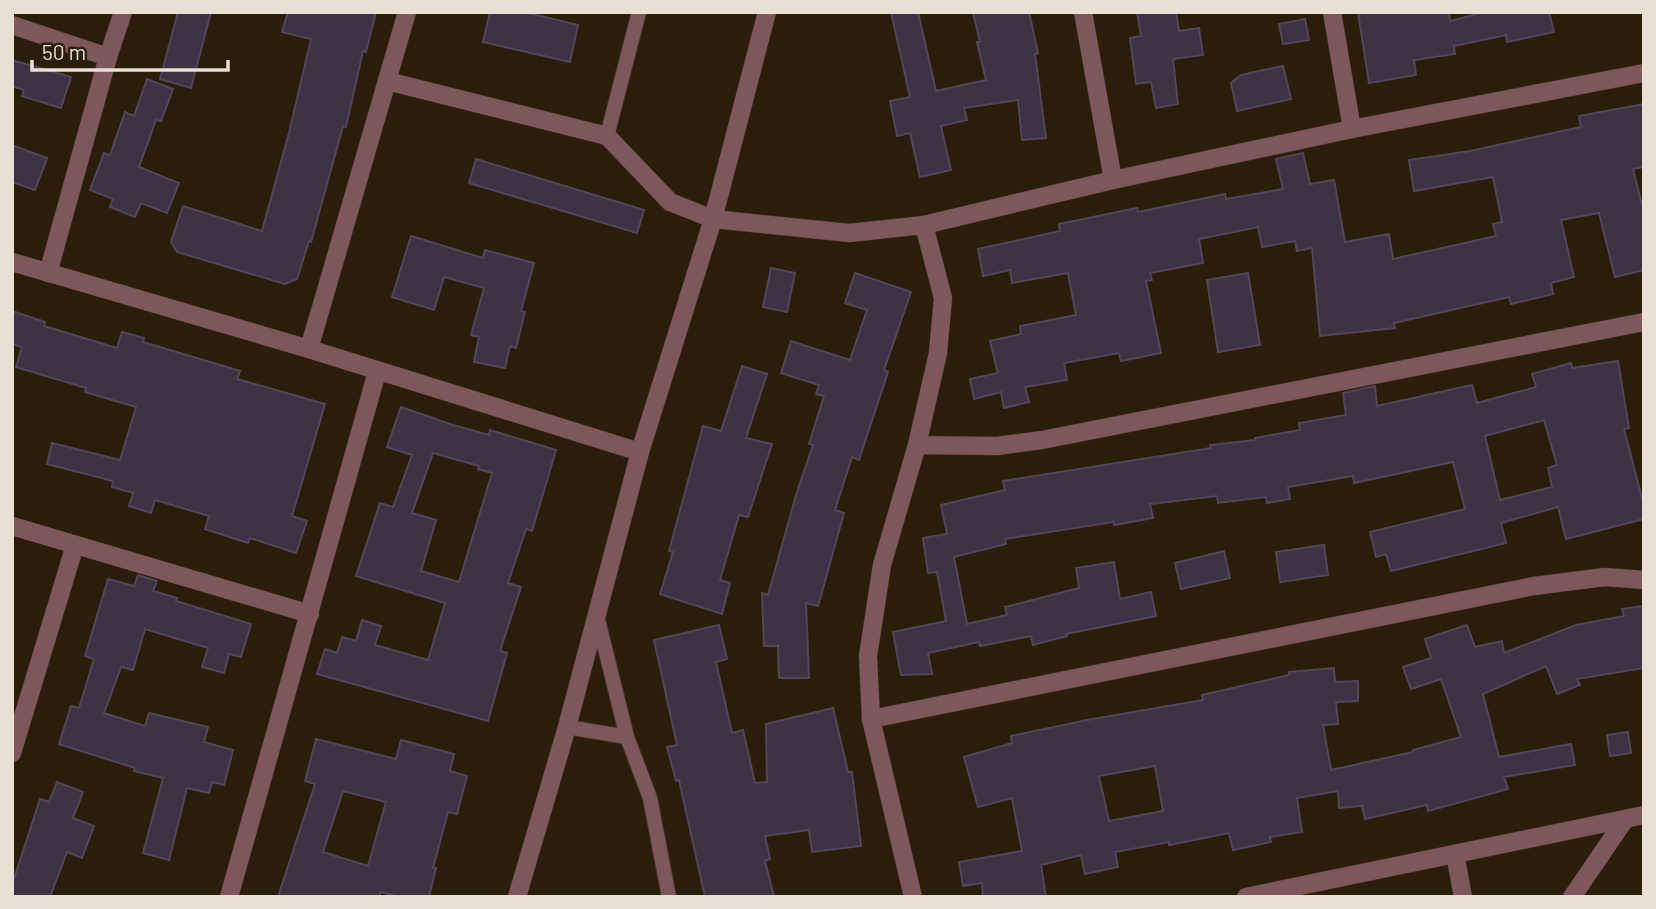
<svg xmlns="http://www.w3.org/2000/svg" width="1656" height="909" font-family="Barlow,sans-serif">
	<rect width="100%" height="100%" fill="#2a1e0b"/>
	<g fill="#3d3144" stroke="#524559" stroke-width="2" fill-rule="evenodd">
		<polygon points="178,12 211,12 191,88 160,79"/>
		<polygon points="288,12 376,12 366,52 363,51 346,127 343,126 311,242 309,241 297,279 285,284 177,252 171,242 183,206 262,231 289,133 311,39 282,32"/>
		<polygon points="490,12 524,12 578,25 570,62 483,42"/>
		<polygon points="891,12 918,12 936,91 986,80 977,42 980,42 973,12 1029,12 1038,53 1035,54 1046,138 1022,140 1018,100 964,108 967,120 941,126 951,170 920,177 910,133 897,136 890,101 910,97"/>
		<polygon points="1137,12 1176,12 1179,31 1199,28 1203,55 1173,59 1178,104 1156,108 1151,82 1136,84 1130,38 1141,36"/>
		<polygon points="1358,12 1449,12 1450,21 1485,12 1549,12 1554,32 1507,42 1506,35 1454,46 1455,54 1414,60 1416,75 1369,83"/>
		<polygon points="1305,19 1309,40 1283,44 1279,24"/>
		<polygon points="12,60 71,77 61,108 22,96 24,90 12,86"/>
		<polygon points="1283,66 1291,99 1237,111 1231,83 1241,75"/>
		<polygon points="147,79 173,89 161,121 156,120 139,167 179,183 167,213 141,203 135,217 110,207 113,199 90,190 104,153 110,155 125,112 134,116"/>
		<polygon points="1644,104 1644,167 1633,169 1644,213 1644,270 1615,277 1599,213 1561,220 1574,277 1551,283 1553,294 1511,304 1509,297 1394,323 1395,328 1320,336 1312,248 1297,251 1295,241 1262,247 1258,227 1199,239 1203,263 1150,273 1152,280 1146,281 1161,353 1121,361 1119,353 1064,363 1067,380 1025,387 1029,402 1004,408 1001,392 974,399 970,379 998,373 990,341 1021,334 1020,326 1076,315 1068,273 1012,283 1010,270 983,276 978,249 1060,231 1059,224 1137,208 1138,212 1225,194 1226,199 1283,189 1276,159 1303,153 1310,184 1334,180 1345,242 1389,234 1393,259 1496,236 1493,224 1502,222 1493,177 1414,191 1409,160 1470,151 1581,127 1579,116"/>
		<polygon points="12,145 47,158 35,190 12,182"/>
		<polygon points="476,159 644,210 637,233 469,183"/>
		<polygon points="411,236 483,258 485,250 534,263 521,311 525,312 516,348 510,346 505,368 474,362 479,337 471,335 484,288 444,277 434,310 392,297"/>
		<polygon points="771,268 795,273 787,312 763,307"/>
		<polygon points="855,273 911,292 884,370 888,372 859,460 852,457 835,510 844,513 818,606 806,603 809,678 779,678 778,646 764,646 762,593 768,595 797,492 813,445 809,444 824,396 816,394 819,385 781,373 791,341 850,360 867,310 845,303"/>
		<polygon points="1248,273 1260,345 1218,352 1207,280"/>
		<polygon points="12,311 45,322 44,326 117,348 122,332 144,338 143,342 240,371 237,379 325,404 292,516 307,521 296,553 250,538 248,543 205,529 209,516 155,500 151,513 129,506 133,493 112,487 113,481 47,464 52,443 120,460 136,407 85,392 86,388 16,367 22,347 12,344"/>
		<path d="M 1618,361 L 1629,428 L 1624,429 L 1644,506 L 1644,519 L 1566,539 L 1558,507 L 1501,523 L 1506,543 L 1391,571 L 1386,554 L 1376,557 L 1370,532 L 1465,509 L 1453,462 L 1354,483 L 1353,476 L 1288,487 L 1290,499 L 1267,503 L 1266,497 L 1218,503 L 1217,496 L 1150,504 L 1153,518 L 1114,525 L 1113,522 L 1005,539 L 1006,544 L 954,557 L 967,624 L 1007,615 L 1005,607 L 1079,588 L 1076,568 L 1114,562 L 1120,599 L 1151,592 L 1156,616 L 1066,634 L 1067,636 L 1033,645 L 1031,636 L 980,646 L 979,642 L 928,653 L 932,674 L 901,675 L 893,632 L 946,621 L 937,572 L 928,573 L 923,538 L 947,534 L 941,505 L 1005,490 L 1003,481 L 1211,448 L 1210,445 L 1255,440 L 1255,438 L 1300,430 L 1299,423 L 1346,415 L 1343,393 L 1375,386 L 1377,406 L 1472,385 L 1477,403 L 1536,387 L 1532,374 L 1571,363 L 1572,368 ZM 1544,420 L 1557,465 L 1548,468 L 1552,487 L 1500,500 L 1485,436 Z"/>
		<polygon points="742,366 767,374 746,438 772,444 748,517 739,515 720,580 730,583 722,614 660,594 673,552 669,551 703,426 721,431"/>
		<path d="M 401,407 L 453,425 L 489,435 L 490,430 L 556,450 L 532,531 L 526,529 L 508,583 L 521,587 L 500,651 L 507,653 L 488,721 L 317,674 L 325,649 L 337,653 L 342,637 L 356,641 L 362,620 L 381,626 L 375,645 L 428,660 L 445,603 L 356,576 L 380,503 L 393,507 L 412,455 L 387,447 ZM 433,453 L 479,466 L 478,469 L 492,473 L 459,582 L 421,571 L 436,520 L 412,513 Z"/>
		<polygon points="1324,545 1328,575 1280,582 1276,552"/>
		<polygon points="1224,551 1230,578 1181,589 1175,563"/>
		<polygon points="138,575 157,581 153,591 177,598 176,601 251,624 241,657 229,654 224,673 202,667 208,648 145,629 133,670 121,667 104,713 145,726 149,713 208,727 204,742 233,750 224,785 212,782 209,793 187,788 169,860 143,853 163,778 134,771 135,768 59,744 71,706 79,708 94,659 85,656 108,579 134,586"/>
		<path d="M 1644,606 L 1644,668 L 1577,679 L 1580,685 L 1557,694 L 1546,666 L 1483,694 L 1499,757 L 1571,744 L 1575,765 L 1504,777 L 1508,789 L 1428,811 L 1427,805 L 1365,819 L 1362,806 L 1339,808 L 1338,791 L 1297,798 L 1302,832 L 1270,837 L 1271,842 L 1233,850 L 1229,833 L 1169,845 L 1169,842 L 1115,852 L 1118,867 L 1085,874 L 1081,855 L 1041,865 L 1046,897 L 983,897 L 982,883 L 963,886 L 959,862 L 1022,851 L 1012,798 L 978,807 L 964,757 L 1012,743 L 1011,736 L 1087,720 L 1203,700 L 1202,695 L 1289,675 L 1289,672 L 1334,668 L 1335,682 L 1358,681 L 1358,701 L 1336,702 L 1338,724 L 1323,725 L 1331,770 L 1413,752 L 1413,750 L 1461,737 L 1441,679 L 1411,689 L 1403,667 L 1431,658 L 1425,639 L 1467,625 L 1475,647 L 1502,641 L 1504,653 L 1576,625 L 1624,616 L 1622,609 ZM 1155,766 L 1163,811 L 1109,821 L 1099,776 Z"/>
		<polygon points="719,625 727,659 716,662 732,733 743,730 755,783 767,782 766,724 833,708 848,772 852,772 861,846 812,852 809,830 765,836 770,859 765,861 774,897 705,897 679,780 676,781 667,747 677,745 654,640"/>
		<polygon points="1628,732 1631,753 1610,756 1607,735"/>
		<path d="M 316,739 L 396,759 L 401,740 L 454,754 L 450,771 L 467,776 L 457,814 L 448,812 L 433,868 L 436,868 L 429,897 L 400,897 L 380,892 L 380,897 L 278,897 L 315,784 L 305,781 ZM 343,791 L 386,802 L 368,866 L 323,852 Z"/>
		<polygon points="57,782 83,792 73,818 94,826 82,858 67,852 50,897 12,897 12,885 40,799 49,802"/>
	</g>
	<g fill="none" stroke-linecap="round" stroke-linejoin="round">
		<defs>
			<g id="lane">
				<polyline points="607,136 639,12"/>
				<polyline points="597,616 627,737"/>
				<polyline points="567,727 627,737 650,798 669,897"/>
			</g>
			<g id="street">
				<polyline points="1083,12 1113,180"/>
				<polyline points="1332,12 1352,129"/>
				<polyline points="12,25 108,57"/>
				<polyline points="387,81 607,136 670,202 713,219 849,233 924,225 1113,180 1352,129 1644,73"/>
				<polyline points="12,262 309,349 640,452"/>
				<polyline points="48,273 108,57 123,12"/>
				<polyline points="309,349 407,12"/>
				<polyline points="917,445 997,446 1042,440 1644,322"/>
				<polyline points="12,526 310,614"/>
				<polyline points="871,719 1534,586 1605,577 1644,580"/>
				<polyline points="12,753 75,545"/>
				<polyline points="1455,854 1463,897"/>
				<polyline points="229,897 377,372"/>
				<polyline points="517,897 567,727 640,452 713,219 767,12"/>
				<polyline points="913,897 871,719 868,656 882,565 917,445 938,353 943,298 924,225"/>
				<polyline points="1246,897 1644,815"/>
				<polyline points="1572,897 1624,821"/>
			</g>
		</defs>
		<use href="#lane" stroke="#453927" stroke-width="16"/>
		<use href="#street" stroke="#453927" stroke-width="19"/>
		<use href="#lane" stroke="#7e575c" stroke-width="14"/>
		<use href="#street" stroke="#7e575c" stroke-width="18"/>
	</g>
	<rect width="1656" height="909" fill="none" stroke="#e8e0d4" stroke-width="28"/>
	<path d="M32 60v10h196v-10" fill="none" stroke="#e8e0d4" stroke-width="3.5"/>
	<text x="42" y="60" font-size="21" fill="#e8e0d4" stroke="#2a1e0b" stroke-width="5" paint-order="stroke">50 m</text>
</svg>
